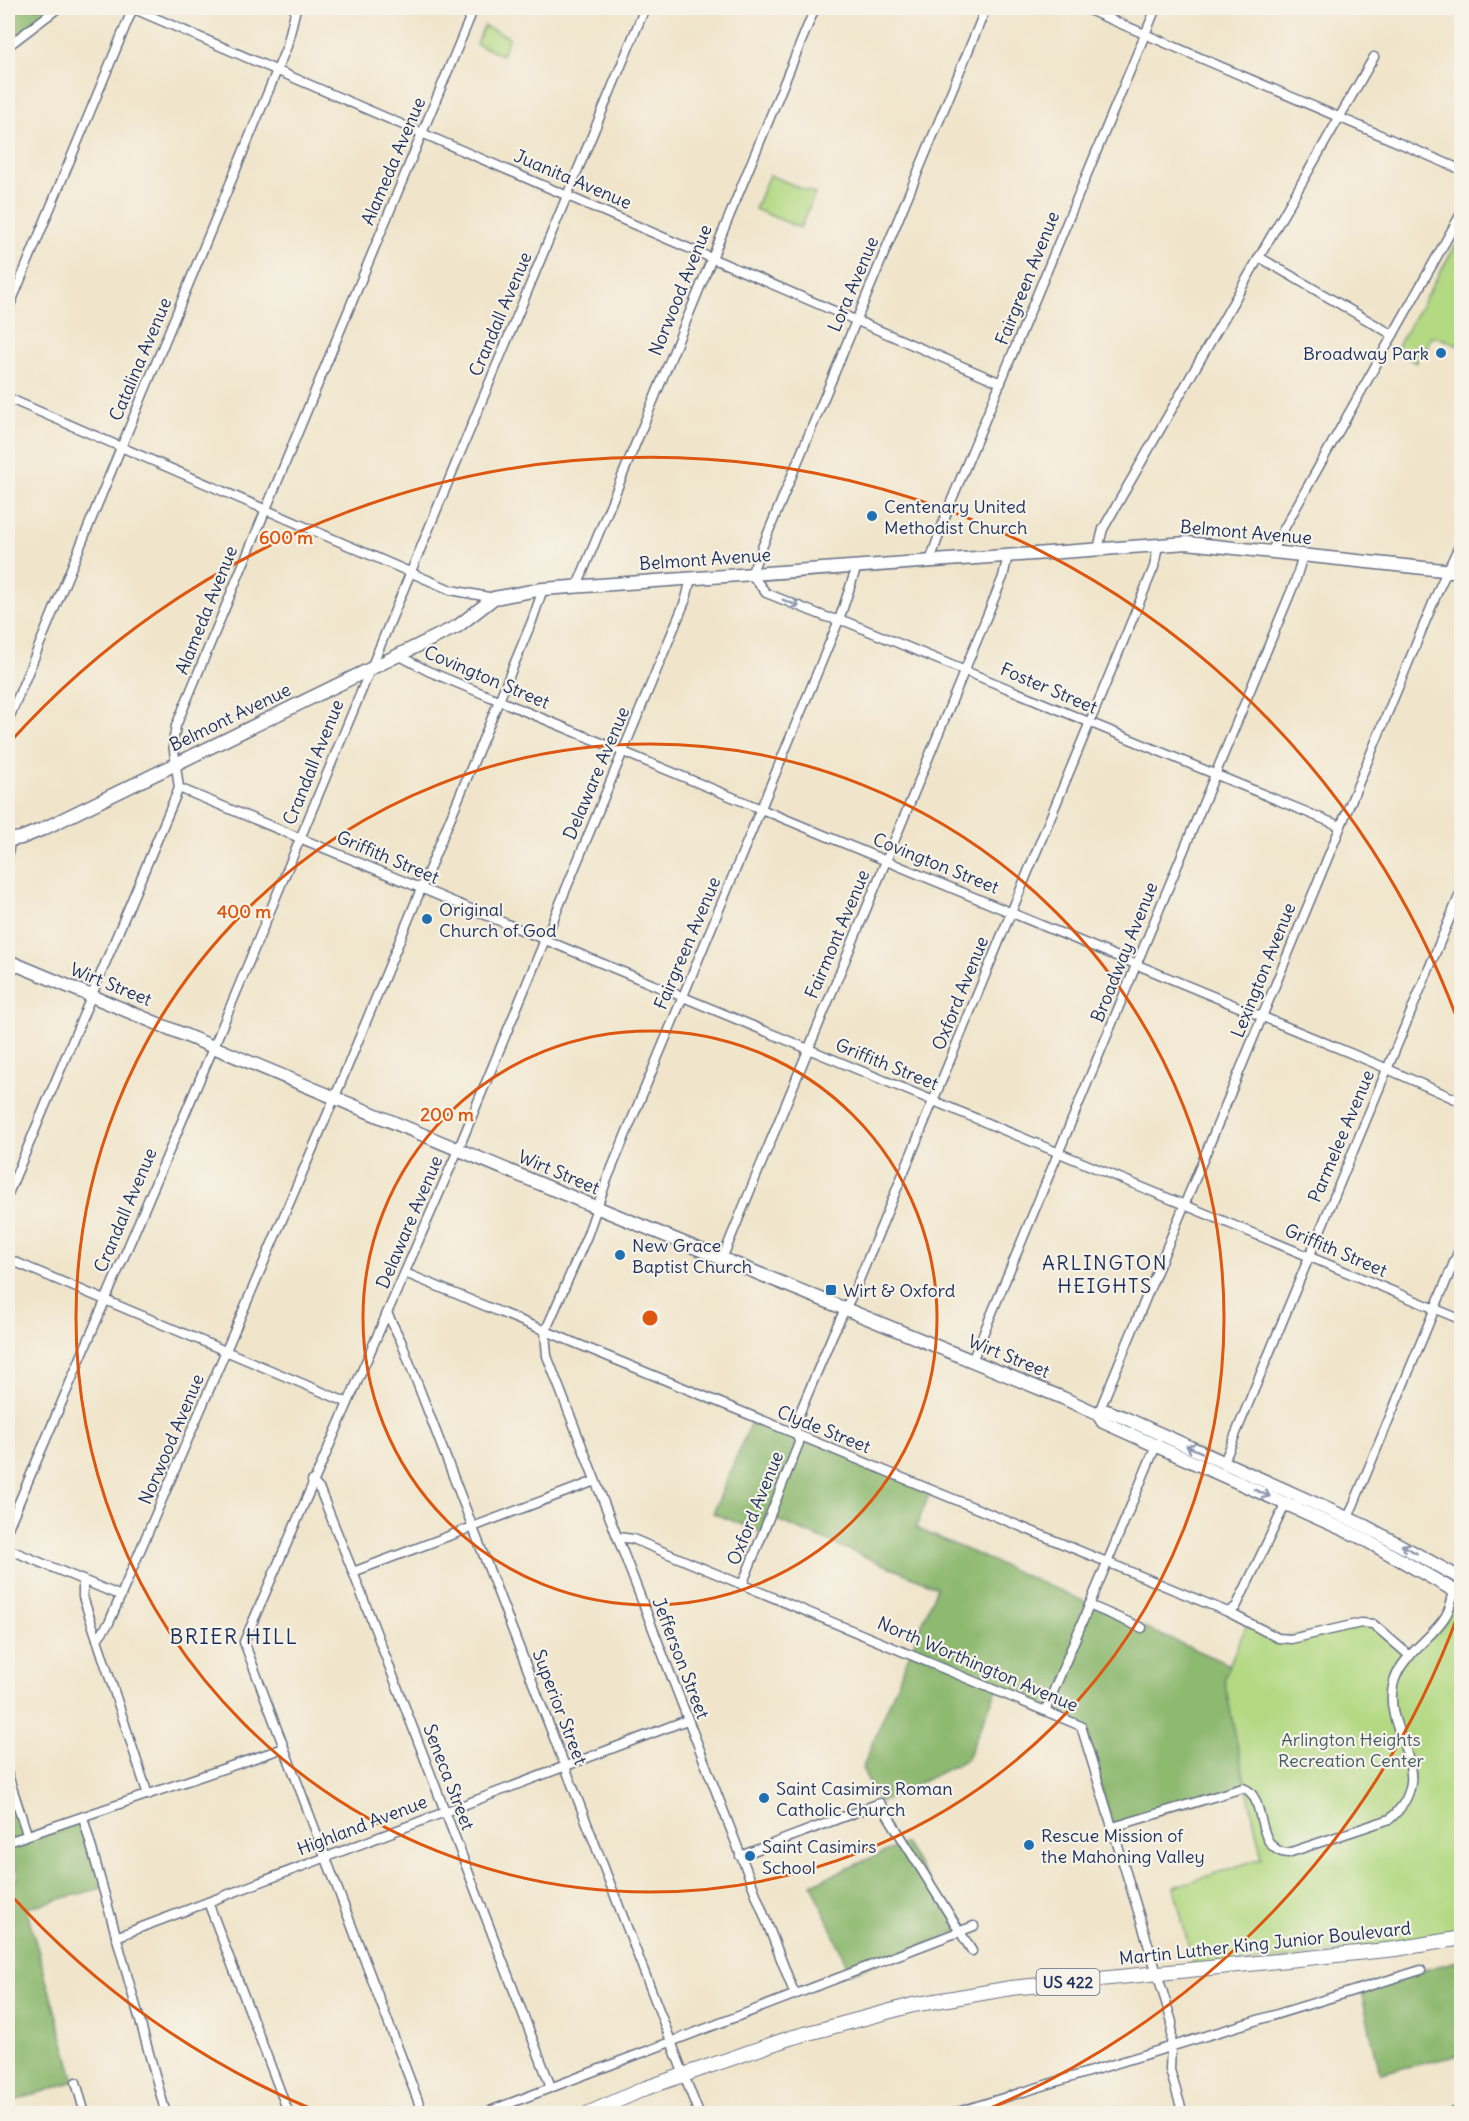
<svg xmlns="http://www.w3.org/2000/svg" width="1469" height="2121" font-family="Delius,sans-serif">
	<rect width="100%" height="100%" fill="#f7f3e8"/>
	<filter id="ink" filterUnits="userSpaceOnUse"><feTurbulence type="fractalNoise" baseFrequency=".0167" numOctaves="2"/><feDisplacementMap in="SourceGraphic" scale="12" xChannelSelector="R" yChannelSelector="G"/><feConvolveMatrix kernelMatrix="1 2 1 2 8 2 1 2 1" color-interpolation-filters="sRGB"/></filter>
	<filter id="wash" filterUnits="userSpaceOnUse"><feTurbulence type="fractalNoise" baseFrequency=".008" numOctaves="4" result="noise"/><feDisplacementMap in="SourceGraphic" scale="24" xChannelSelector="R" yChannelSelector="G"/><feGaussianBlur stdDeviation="1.35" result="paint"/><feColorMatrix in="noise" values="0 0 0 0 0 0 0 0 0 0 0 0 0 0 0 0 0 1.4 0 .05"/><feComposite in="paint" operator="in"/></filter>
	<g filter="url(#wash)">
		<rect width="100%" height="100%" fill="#f0e5cb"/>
		<g fill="#b3d983" stroke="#678470" stroke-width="1.5">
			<polygon points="484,26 509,37 502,55 476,44"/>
			<polygon points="769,175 815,194 800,228 755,209"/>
			<polygon points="1461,236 1461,347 1436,336 1435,338 1431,337 1427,347 1423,346 1416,363 1395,351"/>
			<polygon points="1107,1411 1348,1518 1460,1578 1454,1591 1462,1595 1461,1938 1194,1969 1174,1887 1262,1858 1223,1679 1248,1622 1278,1638 1373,1624 1410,1656 1445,1617 1454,1591 1406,1561 1103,1422"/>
		</g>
		<g fill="#8eb971" stroke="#547468" stroke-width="1.5">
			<polygon points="10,8 58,8 8,46 8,9"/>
			<polygon points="753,1417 931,1490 916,1528 1230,1665 1224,1679 1246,1788 1113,1827 1081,1725 997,1689 967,1759 880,1803 862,1769 937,1587 770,1517 763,1533 713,1513"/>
			<polygon points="8,1775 27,1834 83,1817 102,1888 26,1908 75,2081 8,2103 8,1881 18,1878 8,1842"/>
			<polygon points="905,1843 960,1931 850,1973 812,1884"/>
			<polygon points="1461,1960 1461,2055 1380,2073 1360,1987"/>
		</g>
	</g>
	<g filter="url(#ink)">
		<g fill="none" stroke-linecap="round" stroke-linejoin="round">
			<defs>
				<g id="minor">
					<polyline points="132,8 1001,383"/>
					<polyline points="986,8 751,574 766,593 826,617 847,622 1340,826"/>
					<polyline points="1084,8 1462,170"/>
					<polyline points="8,46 58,8"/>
					<polyline points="1259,257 1393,335"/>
					<polyline points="8,310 133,8"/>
					<polyline points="8,398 451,590 494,598"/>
					<polyline points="1098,549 1103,529 1374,57"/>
					<polyline points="1272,550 1462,212"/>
					<polyline points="930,561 948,509 1156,8"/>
					<polyline points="577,586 815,8"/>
					<polyline points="398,655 428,671 1374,1063 1462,1102"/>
					<polyline points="8,721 287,46 296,8"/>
					<polyline points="179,788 1462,1320"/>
					<polyline points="8,856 10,840"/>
					<polyline points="8,1194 179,788 173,743 176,726 474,8"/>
					<polyline points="8,1259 346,1402"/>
					<polyline points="722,1259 1003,577 1008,555"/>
					<polyline points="405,1273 1228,1612 1236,1607 1286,1503"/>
					<polyline points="387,1313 401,1341 699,2114"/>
					<polyline points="972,1361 1295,582 1303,555"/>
					<polyline points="1098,1414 1440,586 1462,540"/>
					<polyline points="1224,1462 1462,889"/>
					<polyline points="312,1481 320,1490 353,1572 551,2087"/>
					<polyline points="1348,1518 1462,1243"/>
					<polyline points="8,1528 214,1046 645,8"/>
					<polyline points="618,1537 633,1539 1081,1726 1172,2022 1170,2070 1183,2114"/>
					<polyline points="8,1549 121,1596"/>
					<polyline points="353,1572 595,1481"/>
					<polyline points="83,1581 83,1597 97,1639"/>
					<polyline points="742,1585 799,1443 795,1424 833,1334 857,1285 1154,567 1158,545"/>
					<polyline points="1089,1605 1142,1628"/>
					<polyline points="1228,1612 1278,1638 1291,1639 1361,1623 1373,1624 1410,1656"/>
					<polyline points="1046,1709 1157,1443"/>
					<polyline points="8,1775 27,1834"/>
					<polyline points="148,1795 97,1639 109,1623 334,1099 532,621 543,589"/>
					<polyline points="83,1817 166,2114"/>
					<path d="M 1113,1827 L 1243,1788 C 1268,1795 1253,1851 1288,1853 L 1390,1819 C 1441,1773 1383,1735 1393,1686 C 1399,1656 1430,1641 1445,1617 C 1450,1610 1452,1599 1454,1591"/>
					<polyline points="8,1842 284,1748"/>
					<polyline points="740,1856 880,1803 972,1951"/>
					<polyline points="208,1902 289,2114"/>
					<polyline points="116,1937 687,1720"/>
					<polyline points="795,1995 547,1356 545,1332 587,1236 606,1182 839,620 857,566"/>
					<polyline points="76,2082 85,2114"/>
					<polyline points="423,2114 244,1642 458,1150 686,599 691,578"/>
					<polyline points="482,2114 974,1926"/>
					<polyline points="951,2114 1421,1970"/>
					<polyline points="1448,2114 1462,2109"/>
				</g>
				<g id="secondary">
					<polyline points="8,840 21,838 43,829 458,626 494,598 543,589 1187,543 1462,572"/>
					<polyline points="8,961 586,1203 1063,1398 1098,1414 1103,1422 1360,1537 1462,1595"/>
					<polyline points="1098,1414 1107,1411 1125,1418 1365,1526 1462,1579"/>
				</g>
				<polyline id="primary" points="587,2114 646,2088 790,2038 913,2005 1011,1988 1396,1949 1462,1938"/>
			</defs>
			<use href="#minor" stroke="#666f84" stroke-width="11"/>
			<use href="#secondary" stroke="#666f84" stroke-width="15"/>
			<use href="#primary" stroke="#666f84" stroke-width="16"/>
			<use href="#minor" stroke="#fff" stroke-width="8"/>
			<use href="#secondary" stroke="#fff" stroke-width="12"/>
			<use href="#primary" stroke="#fff" stroke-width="14"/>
		</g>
		<defs><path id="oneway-shaft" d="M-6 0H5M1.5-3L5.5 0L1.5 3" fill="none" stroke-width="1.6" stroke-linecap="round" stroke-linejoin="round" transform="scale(1.5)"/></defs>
		<g stroke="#8d97ae">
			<use href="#oneway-shaft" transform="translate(791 603) rotate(22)"/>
			<use href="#oneway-shaft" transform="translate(1194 1449) rotate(-156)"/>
			<use href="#oneway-shaft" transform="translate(1262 1493) rotate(24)"/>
			<use href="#oneway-shaft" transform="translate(1409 1549) rotate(-151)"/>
		</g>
	</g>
	<g fill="none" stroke="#de5710" stroke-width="3">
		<circle cx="650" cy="1318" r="287"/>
		<circle cx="650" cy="1318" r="574"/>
		<path d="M1459 1612A861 861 0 0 1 979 2113M321 2113A861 861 0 0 1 10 1894M10 742A861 861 0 0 1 1459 1024"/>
	</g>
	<g fill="#1f6fb2" stroke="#f7f3e8" stroke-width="2">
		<circle cx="1441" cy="353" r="6"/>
		<circle cx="872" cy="516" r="6"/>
		<circle cx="427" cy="919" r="6"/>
		<circle cx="620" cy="1255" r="6"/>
		<rect x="825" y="1284" width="12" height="12" rx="3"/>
		<circle cx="764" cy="1798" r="6"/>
		<circle cx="1029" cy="1845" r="6"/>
		<circle cx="750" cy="1856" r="6"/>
	</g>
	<g text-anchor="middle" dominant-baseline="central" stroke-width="4.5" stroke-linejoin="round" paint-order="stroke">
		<rect fill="#f7f3e8" stroke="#5d6a87" stroke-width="1.5" x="1036.5" y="1969" width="63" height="26" rx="4.5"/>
		<g font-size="16" font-weight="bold" fill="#1b2f5e">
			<text x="1068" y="1982">US 422</text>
		</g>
		<g font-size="18" fill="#1b2f5e" stroke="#f7f3e8">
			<text transform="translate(393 161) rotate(-67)">Alameda Avenue</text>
			<text transform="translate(573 179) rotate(23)">Juanita Avenue</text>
			<text transform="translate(1027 278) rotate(-68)">Fairgreen Avenue</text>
			<text transform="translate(853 284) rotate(-67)">Lora Avenue</text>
			<text transform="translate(680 290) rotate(-68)">Norwood Avenue</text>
			<text transform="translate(500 314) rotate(-67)">Crandall Avenue</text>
			<text transform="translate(140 359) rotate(-67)">Catalina Avenue</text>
			<text transform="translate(1246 532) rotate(5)">Belmont Avenue</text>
			<text transform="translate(705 559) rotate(-4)">Belmont Avenue</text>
			<text transform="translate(206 610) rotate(-68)">Alameda Avenue</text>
			<text transform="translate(487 677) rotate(23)">Covington Street</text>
			<text transform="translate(1049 688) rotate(23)">Foster Street</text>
			<text transform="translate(230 717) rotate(-26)">Belmont Avenue</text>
			<text transform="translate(313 762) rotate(-68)">Crandall Avenue</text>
			<text transform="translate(596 773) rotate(-67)">Delaware Avenue</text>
			<text transform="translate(388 857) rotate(23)">Griffith Street</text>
			<text transform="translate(936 863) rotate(22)">Covington Street</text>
			<text transform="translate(837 934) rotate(-67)">Fairmont Avenue</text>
			<text transform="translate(687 943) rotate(-67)">Fairgreen Avenue</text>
			<text transform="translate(1124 952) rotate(-68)">Broadway Avenue</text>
			<text transform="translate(1263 970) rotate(-68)">Lexington Avenue</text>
			<text transform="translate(111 984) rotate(22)">Wirt Street</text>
			<text transform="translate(960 993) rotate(-68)">Oxford Avenue</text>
			<text transform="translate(887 1064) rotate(22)">Griffith Street</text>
			<text transform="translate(1341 1136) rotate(-67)">Parmelee Avenue</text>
			<text transform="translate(559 1172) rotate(23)">Wirt Street</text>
			<text transform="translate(125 1210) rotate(-67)">Crandall Avenue</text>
			<text transform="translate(409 1222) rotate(-67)">Delaware Avenue</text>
			<text transform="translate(1336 1250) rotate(23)">Griffith Street</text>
			<text transform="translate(1009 1356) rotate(22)">Wirt Street</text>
			<text transform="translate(824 1429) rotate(22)">Clyde Street</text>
			<text transform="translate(171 1439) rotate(-67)">Norwood Avenue</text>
			<text transform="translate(755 1508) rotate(-68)">Oxford Avenue</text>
			<text transform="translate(681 1658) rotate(69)">Jefferson Street</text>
			<text transform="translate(978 1664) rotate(23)">North Worthington Avenue</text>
			<text transform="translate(560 1707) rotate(69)">Superior Street</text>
			<text transform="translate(449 1777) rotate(69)">Seneca Street</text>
			<text transform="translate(362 1825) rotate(-21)">Highland Avenue</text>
			<text transform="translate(1265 1943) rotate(-6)">Martin Luther King Junior Boulevard</text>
		</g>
		<g font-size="18" fill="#1b2f5e" stroke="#f7f3e8" text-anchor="start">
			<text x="1429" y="353" text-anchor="end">Broadway Park</text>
			<text x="884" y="506">Centenary United<tspan x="884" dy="21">Methodist Church</tspan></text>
			<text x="439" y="909">Original<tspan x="439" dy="21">Church of God</tspan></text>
			<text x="632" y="1245">New Grace<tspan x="632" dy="21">Baptist Church</tspan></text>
			<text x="843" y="1290">Wirt &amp; Oxford</text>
			<text x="776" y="1788">Saint Casimirs Roman<tspan x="776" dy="21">Catholic Church</tspan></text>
			<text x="1041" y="1835">Rescue Mission of<tspan x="1041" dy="21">the Mahoning Valley</tspan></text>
			<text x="762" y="1846">Saint Casimirs<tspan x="762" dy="21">School</tspan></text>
		</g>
		<g font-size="18" fill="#415a67" stroke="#f7f3e8">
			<text x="1351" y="1739">Arlington Heights<tspan x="1351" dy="21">Recreation Center</tspan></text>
		</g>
		<g font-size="20" letter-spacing="1.5" fill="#1b2f5e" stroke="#f7f3e8">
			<text x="1105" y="1262">ARLINGTON<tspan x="1105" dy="23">HEIGHTS</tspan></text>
		</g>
		<g font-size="21" letter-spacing="1.5" fill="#1b2f5e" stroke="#f7f3e8">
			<text x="234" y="1636">BRIER HILL</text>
		</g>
	</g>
	<circle cx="650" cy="1318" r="9" fill="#de5710" stroke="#f7f3e8" stroke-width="3"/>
	<g font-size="18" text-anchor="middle" font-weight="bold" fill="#de5710" stroke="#f7f3e8" stroke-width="4.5" stroke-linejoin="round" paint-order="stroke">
		<text x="286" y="544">600 m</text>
		<text x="244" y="918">400 m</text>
		<text x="447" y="1121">200 m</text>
	</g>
	<rect width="1469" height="2121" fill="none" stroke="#f7f3e8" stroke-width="30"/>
</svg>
